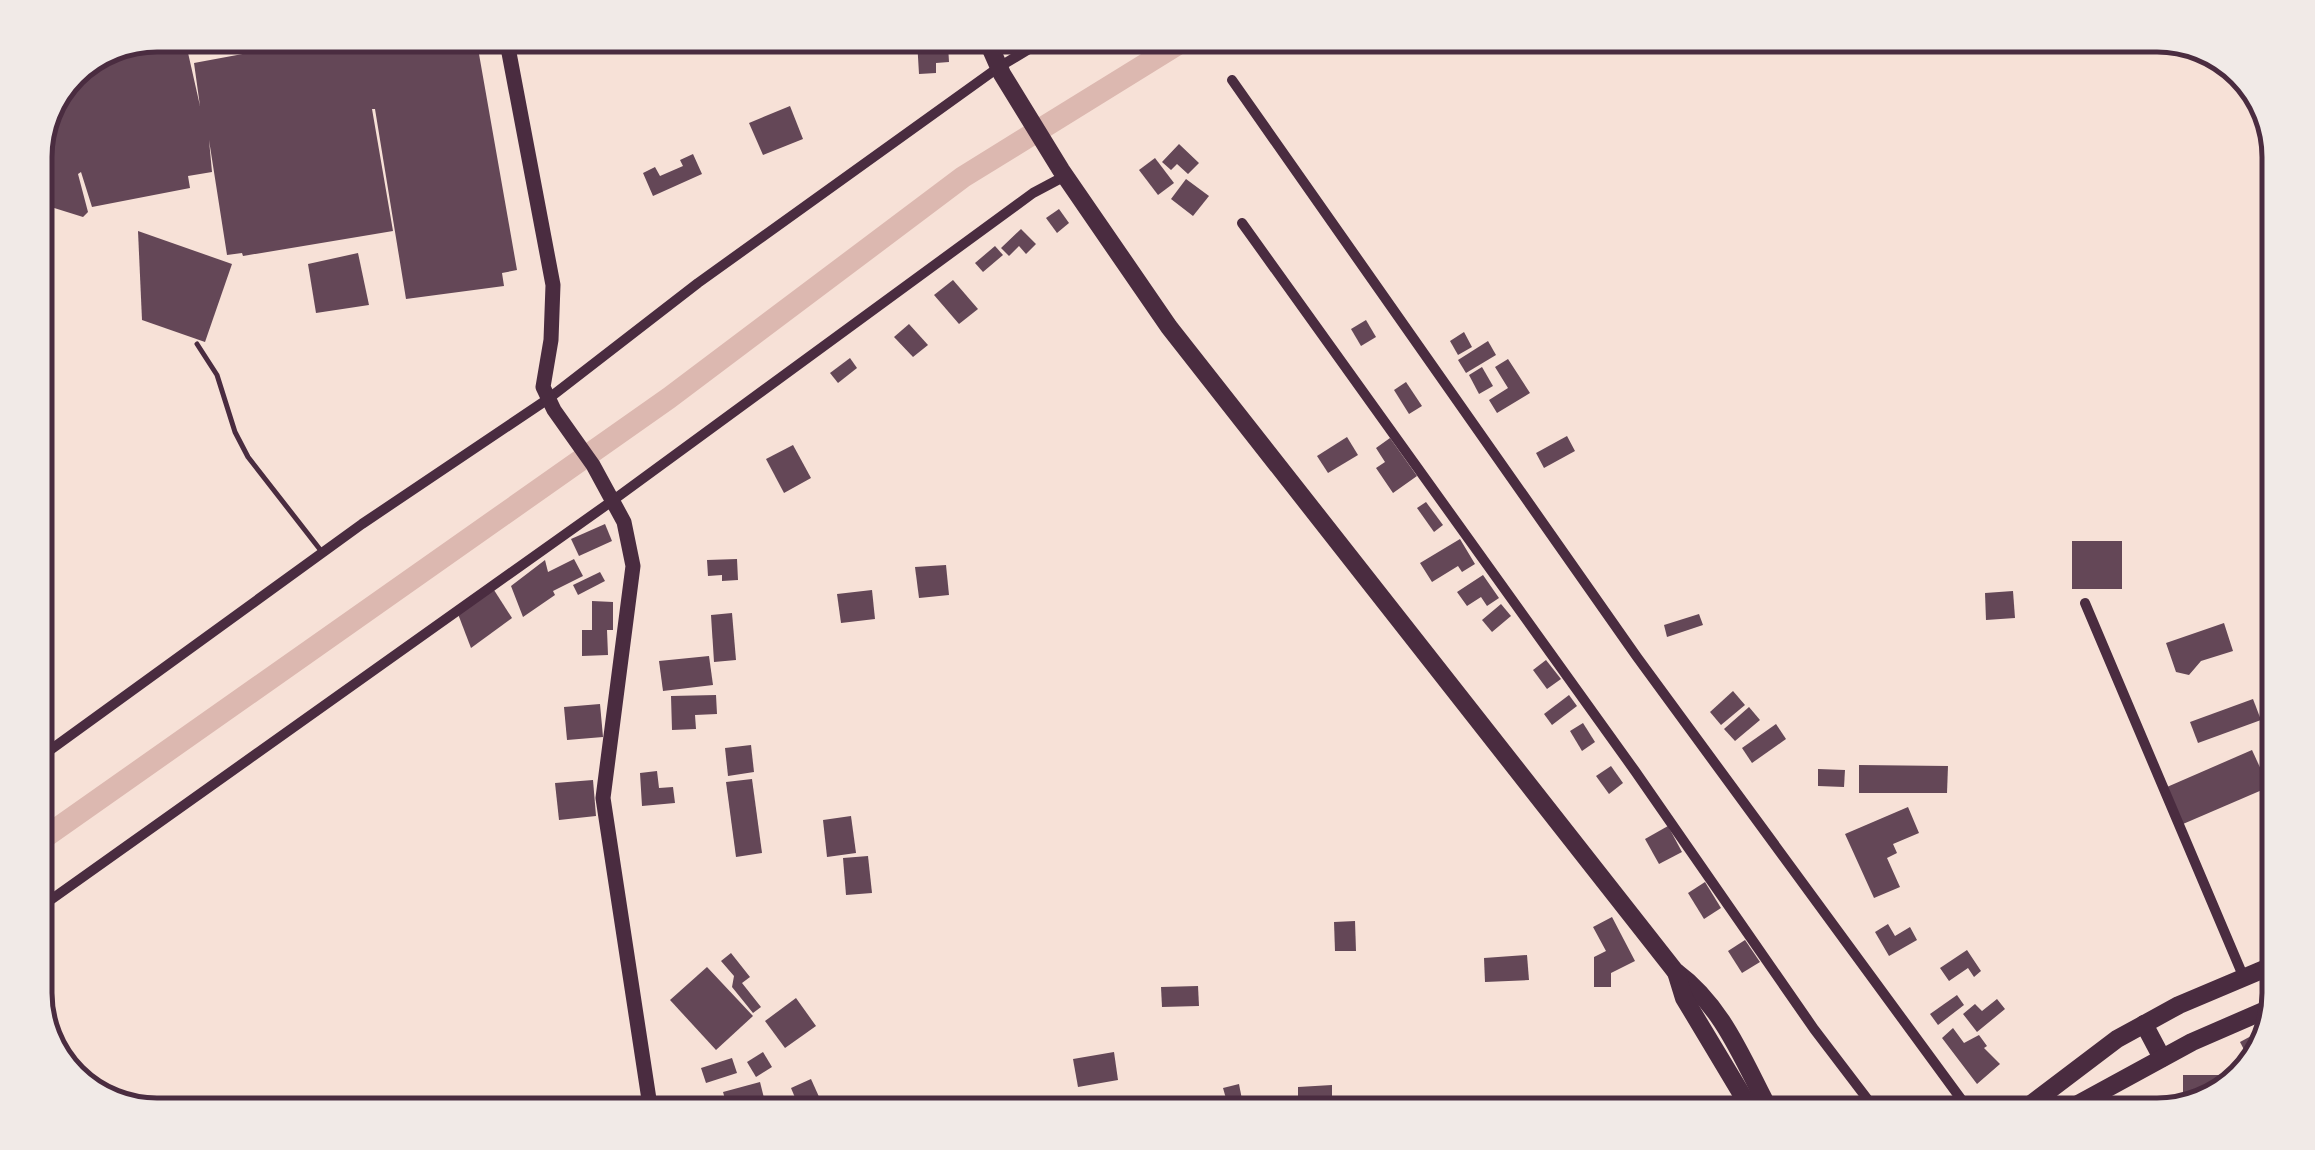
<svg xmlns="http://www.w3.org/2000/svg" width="2315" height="1150" font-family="'Titillium Web',sans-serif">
	<rect width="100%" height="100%" fill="#f7e1d7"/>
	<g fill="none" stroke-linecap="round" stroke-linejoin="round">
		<polyline stroke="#dcb8b0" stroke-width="22" points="35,844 669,398 963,177 1183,41"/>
	</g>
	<g fill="#644757">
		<polygon points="157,35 184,35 200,106 194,63 334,37 335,41 359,36 476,37 517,270 502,273 504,286 406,299 375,109 372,109 393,231 243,256 242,253 227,255 209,140 212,172 188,176 190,188 92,207 81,172 78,174 88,212 83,217 35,202 35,150 71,70"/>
		<polygon points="917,40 936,40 936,45 948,45 949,62 936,63 936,73 919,74"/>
		<polygon points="790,106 803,139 763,155 749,123"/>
		<polygon points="1179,144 1199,163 1188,174 1177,164 1171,170 1162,162"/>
		<polygon points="693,154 702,174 653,196 643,173 655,167 660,176 683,166 680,160"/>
		<polygon points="1155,158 1174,183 1158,195 1139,170"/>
		<polygon points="1186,179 1209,196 1193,216 1171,199"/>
		<polygon points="1059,209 1069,223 1057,233 1046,218"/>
		<polygon points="1021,229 1036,244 1026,254 1019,246 1009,256 1001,248"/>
		<polygon points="138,231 232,264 205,342 142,320"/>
		<polygon points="995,246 1003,255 983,272 975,263"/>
		<polygon points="358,253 369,305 316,313 308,264"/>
		<polygon points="953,280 978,309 959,324 934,295"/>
		<polygon points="1366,320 1376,337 1361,346 1351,329"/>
		<polygon points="909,324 928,345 913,357 894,337"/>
		<polygon points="1464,332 1472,347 1458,355 1450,341"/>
		<polygon points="1488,341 1496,355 1466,373 1458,360"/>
		<polygon points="850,358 857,368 838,383 830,373"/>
		<polygon points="1508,359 1530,393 1497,413 1489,400 1508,388 1495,367"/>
		<polygon points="1482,367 1493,386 1479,394 1469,375"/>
		<polygon points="1406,382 1422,406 1409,414 1394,390"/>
		<polygon points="1567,436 1575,451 1544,468 1536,453"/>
		<polygon points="1347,437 1358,455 1328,473 1317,456"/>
		<polygon points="1390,438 1417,476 1393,493 1376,468 1385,462 1376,448"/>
		<polygon points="793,445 811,478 784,493 766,459"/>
		<polygon points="1426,502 1443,525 1434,532 1417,508"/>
		<polygon points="605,524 612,541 579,556 571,539"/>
		<polygon points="1460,539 1475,564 1462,572 1458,566 1432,582 1420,563"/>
		<rect x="2072" y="541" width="50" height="48"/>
		<polygon points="574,559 583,576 553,591 555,595 523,617 511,586 545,560 548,572"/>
		<polygon points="737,559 738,580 722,581 722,575 708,576 707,560"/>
		<polygon points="946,565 949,595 919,598 915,567"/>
		<polygon points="600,572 605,581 578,595 573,585"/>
		<polygon points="1483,575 1499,598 1487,606 1481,597 1467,606 1457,592"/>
		<polygon points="494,590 512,618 471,648 458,614"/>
		<polygon points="872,590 875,619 841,623 837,594"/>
		<polygon points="2013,591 2015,618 1986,620 1985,593"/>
		<polygon points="592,601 613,602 613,630 607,630 608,655 582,656 582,630 592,630"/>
		<polygon points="1501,604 1511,616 1492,632 1482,620"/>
		<polygon points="732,613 736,660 714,662 711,615"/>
		<polygon points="1699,614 1703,625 1667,637 1664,625"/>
		<polygon points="2224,623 2233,651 2201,661 2189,675 2176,672 2166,643"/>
		<polygon points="709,656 713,685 663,691 659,661"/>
		<polygon points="1546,660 1561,679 1547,689 1533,670"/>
		<polygon points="1733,691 1745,705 1721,725 1710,712"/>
		<polygon points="716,695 717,714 695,715 696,729 672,730 671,696"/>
		<polygon points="1569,695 1577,706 1552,725 1544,714"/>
		<polygon points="2253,699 2261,720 2198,743 2190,722"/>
		<polygon points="600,704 603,737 567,740 564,707"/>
		<polygon points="1749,707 1760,720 1735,741 1724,729"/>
		<polygon points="1583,723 1595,742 1582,751 1570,731"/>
		<polygon points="1776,724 1786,739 1752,763 1742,748"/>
		<polygon points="751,745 754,772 728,776 725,748"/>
		<polygon points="2252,750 2269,787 2183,824 2167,787"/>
		<polygon points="1859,765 1948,766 1947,793 1859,793"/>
		<polygon points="1611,766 1623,783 1609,794 1596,776"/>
		<polygon points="1818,769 1845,770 1844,787 1818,786"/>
		<polygon points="657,771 659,788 673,787 675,803 642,806 640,773"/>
		<polygon points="752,779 762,853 736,857 726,782"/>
		<polygon points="593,780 596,816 559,820 555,783"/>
		<polygon points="1908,807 1919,833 1893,844 1897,853 1887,858 1900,887 1874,898 1845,834"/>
		<polygon points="851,816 856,853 827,857 823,820"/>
		<polygon points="1668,826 1682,852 1659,864 1645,839"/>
		<polygon points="868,856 872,893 846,895 843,858"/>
		<polygon points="1705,882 1721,908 1704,919 1688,893"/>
		<polygon points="1612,917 1635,961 1611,973 1611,987 1594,987 1594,957 1606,951 1593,927"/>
		<polygon points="1355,921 1356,951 1335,951 1334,922"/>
		<polygon points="1888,924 1895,936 1910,927 1917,940 1889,956 1875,932"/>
		<polygon points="1745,940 1760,962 1742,973 1728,951"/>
		<polygon points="1967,950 1981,971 1974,977 1968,968 1949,981 1940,968"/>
		<polygon points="731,953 750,977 742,983 761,1007 753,1013 732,987 734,976 721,961"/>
		<polygon points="1527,955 1529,980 1485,982 1484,958"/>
		<polygon points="707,967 753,1016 716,1050 670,1000"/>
		<polygon points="1198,986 1199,1006 1162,1007 1161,987"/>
		<polygon points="1957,995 1964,1005 1938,1025 1930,1014"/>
		<polygon points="796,998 816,1026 785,1048 765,1021"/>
		<polygon points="1997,999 2005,1009 1977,1032 1963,1014 1975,1004 1982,1011"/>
		<polygon points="2268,1027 2268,1046 2252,1065 2240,1042"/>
		<polygon points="1953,1028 1964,1043 1979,1035 1987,1046 1984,1048 2000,1064 1977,1084 1942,1038"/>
		<polygon points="763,1052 772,1067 756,1077 747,1062"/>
		<polygon points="1114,1052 1118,1080 1078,1087 1073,1059"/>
		<polygon points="732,1058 737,1073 706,1083 701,1068"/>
		<polygon points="2183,1075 2226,1075 2226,1094 2183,1107"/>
		<polygon points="811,1079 820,1099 799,1107 791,1088"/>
		<polygon points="760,1082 764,1098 727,1106 723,1092"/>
		<polygon points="1239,1084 1244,1110 1229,1109 1223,1088"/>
		<polygon points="1332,1085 1332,1110 1298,1110 1298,1087"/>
		<polygon points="2142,1102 2171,1103 2171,1111 2142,1115"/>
	</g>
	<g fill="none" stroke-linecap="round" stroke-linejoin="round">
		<polyline stroke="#4a2c40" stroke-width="5" points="197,344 217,375 235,432 248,457 322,552"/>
		<g stroke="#4a2c40" stroke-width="10">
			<polyline points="1232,80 1637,657 1972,1114"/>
			<polyline points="1242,223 1635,771 1814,1029 1878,1113"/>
			<polyline points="2085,603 2244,978"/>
			<polyline points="35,761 362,524 548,399 698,283 999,67 1044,40"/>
			<polyline points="35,911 612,501 1033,193 1065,176"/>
		</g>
		<polyline stroke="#4a2c40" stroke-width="15" points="506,37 553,285 551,340 543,387 554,410 593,465 624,522 633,566 603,798 650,1106"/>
		<g stroke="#4a2c40" stroke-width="18">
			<path d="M 987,40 L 1002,74 L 1061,170 L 1169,327 L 1675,971 C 1724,1007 1743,1061 1771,1113"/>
			<polyline points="1676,972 1684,998 1753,1113"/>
			<polyline points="2144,1024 2162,1058"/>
			<polyline points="2018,1114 2117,1039 2179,1005 2269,967"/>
			<polyline points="2060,1114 2192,1042 2268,1009"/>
		</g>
	</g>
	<path d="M0 0H2315V1150H0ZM157 52H2157A105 105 0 0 1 2262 157V993A105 105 0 0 1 2157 1098H157A105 105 0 0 1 52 993V157A105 105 0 0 1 157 52Z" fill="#f1eae7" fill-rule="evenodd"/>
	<path fill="none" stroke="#4a2c40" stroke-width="5" d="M157 52H2157A105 105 0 0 1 2262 157V993A105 105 0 0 1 2157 1098H157A105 105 0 0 1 52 993V157A105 105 0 0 1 157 52Z"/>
</svg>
